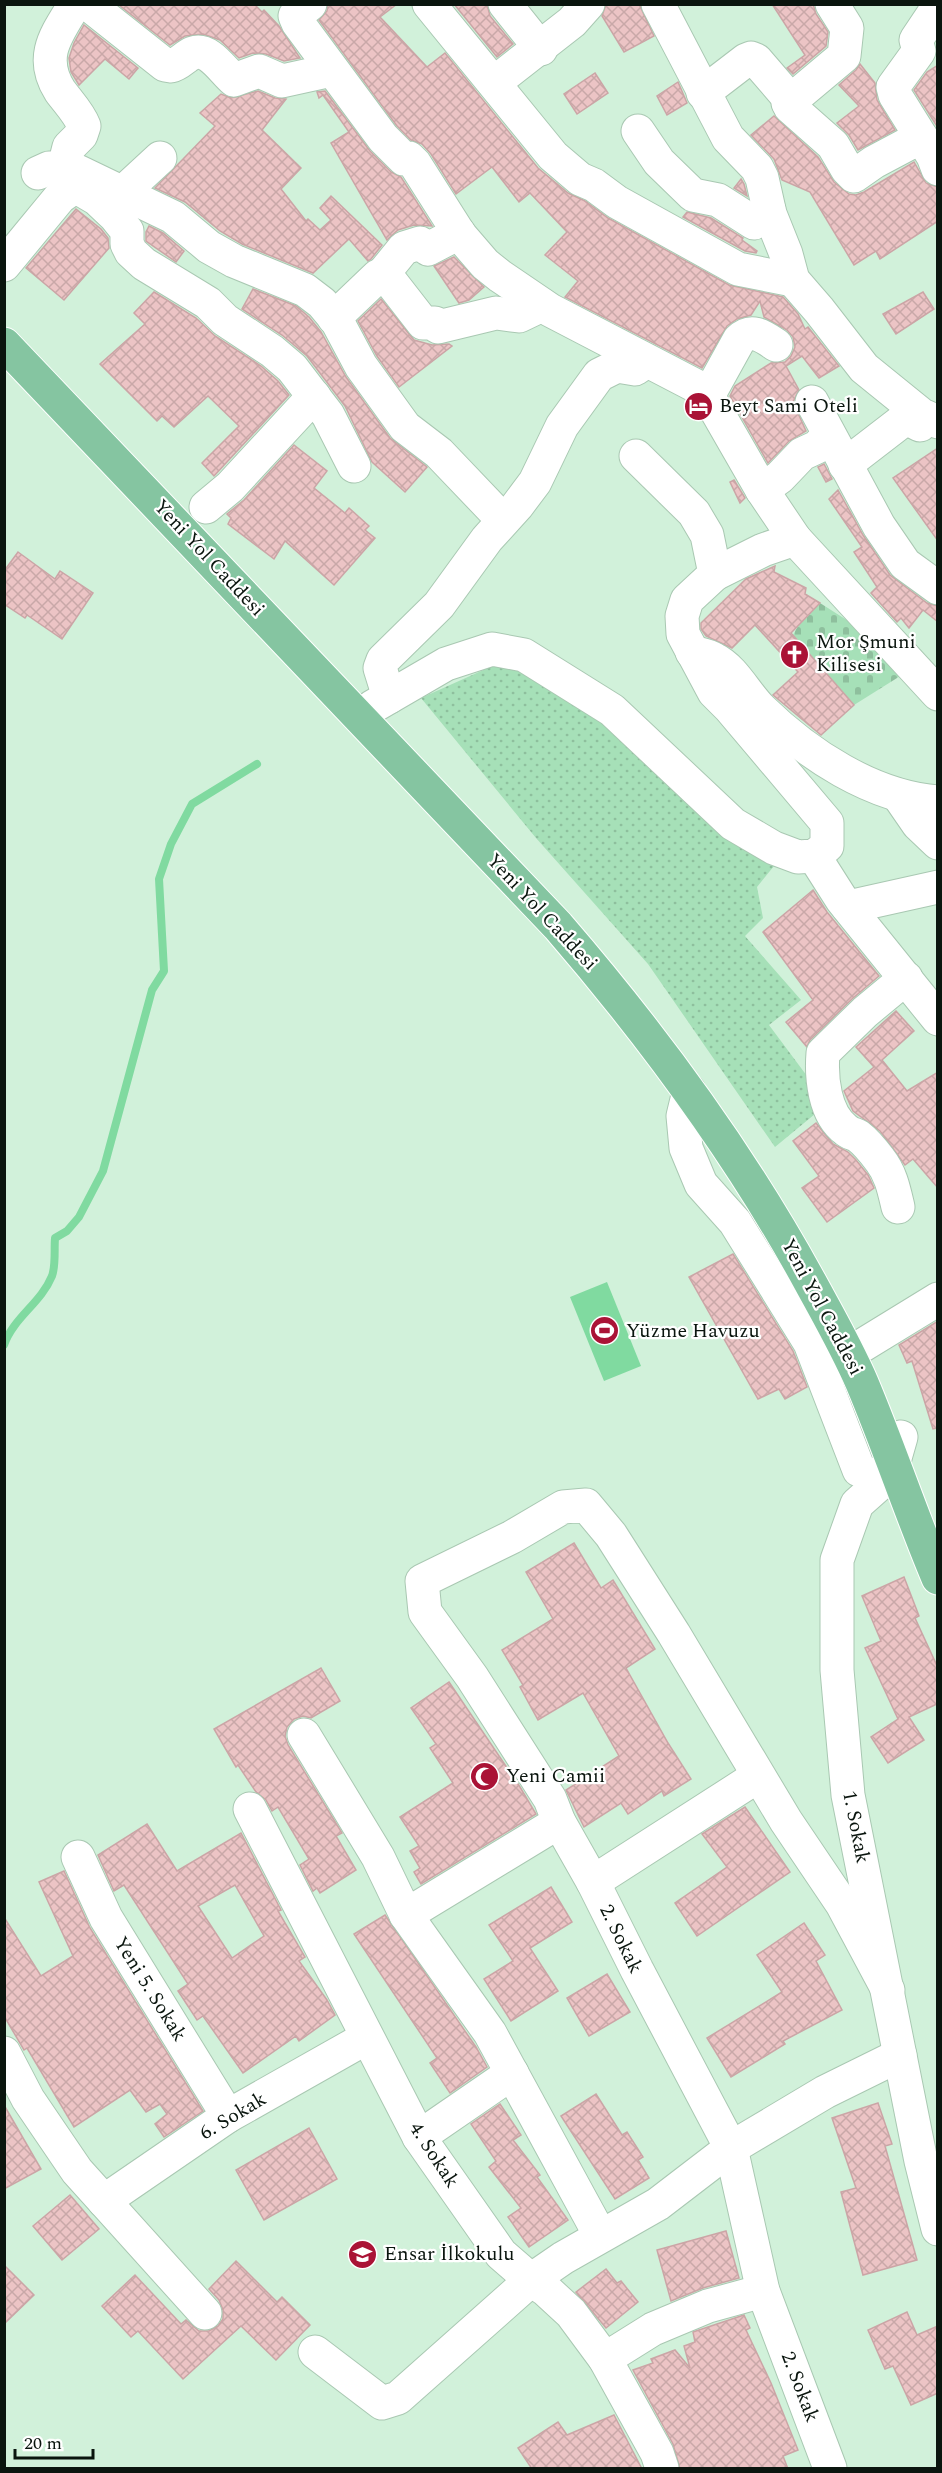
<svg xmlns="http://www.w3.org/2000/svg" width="942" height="2473" font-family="Spectral,serif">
	<defs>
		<pattern id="grass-dots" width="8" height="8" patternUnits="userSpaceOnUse" patternTransform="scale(1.5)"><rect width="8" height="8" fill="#a6e0b8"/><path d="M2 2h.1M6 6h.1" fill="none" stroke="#8ebf9d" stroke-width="1.8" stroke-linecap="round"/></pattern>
		<pattern id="cemetery-stones" width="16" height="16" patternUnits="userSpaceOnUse" patternTransform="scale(1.5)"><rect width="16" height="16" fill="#a6e0b8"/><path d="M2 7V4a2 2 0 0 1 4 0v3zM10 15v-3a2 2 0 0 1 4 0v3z" fill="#8ebf9d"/></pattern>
		<pattern id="building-cross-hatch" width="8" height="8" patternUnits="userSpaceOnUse" patternTransform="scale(1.5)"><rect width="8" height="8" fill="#ecc4c5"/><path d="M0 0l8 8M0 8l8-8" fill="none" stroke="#c9a8a8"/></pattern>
	</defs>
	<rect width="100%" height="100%" fill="#d1f1da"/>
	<polygon fill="url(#grass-dots)" points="499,663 517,667 613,731 720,826 774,866 757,887 763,918 745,936 801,1000 769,1025 807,1076 821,1109 775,1147 648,964 536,838 421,698"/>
	<polygon fill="url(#cemetery-stones)" points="820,603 864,631 905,673 854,705 793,635 798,626"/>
	<polygon fill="#80daa0" points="607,1282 641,1366 604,1381 570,1297"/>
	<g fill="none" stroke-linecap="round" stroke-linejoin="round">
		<path stroke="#80daa0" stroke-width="8" d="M 4,1345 C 13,1318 41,1303 52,1276 C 56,1265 54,1250 55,1238 L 67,1231 L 79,1217 L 103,1171 L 152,990 L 164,971 L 159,879 L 171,844 L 192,804 L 257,764"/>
	</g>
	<g fill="url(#building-cross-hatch)" stroke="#cba5a6" stroke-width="1.5" fill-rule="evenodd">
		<polygon points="254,4 262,12 264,10 279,26 300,58 284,61 266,54 253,53 239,58 220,40 203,34 185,36 170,45 119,5"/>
		<polygon points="328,4 397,4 380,17 427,67 445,53 538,168 568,193 585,201 608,218 729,285 783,297 798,314 805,329 808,327 839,366 819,378 802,356 786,366 799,390 793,402 806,431 789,441 768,463 730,396 735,386 771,363 785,362 791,356 795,347 793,337 787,330 764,317 760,301 751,315 737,319 727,326 702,368 565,297 578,281 545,255 567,232 530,193 519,202 492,167 456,194 431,154 422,144 411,140 397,126 319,20 327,11"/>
		<polygon points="454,4 487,4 490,16 513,44 497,57"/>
		<polygon points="606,4 639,4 654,36 624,52 602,16"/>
		<polygon points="772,4 813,4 816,14 828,32 826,46 793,74 787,68 805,55"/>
		<polygon points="84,25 138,68 129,79 105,59 79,85 71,72 69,58 74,43"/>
		<polygon points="860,64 875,83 877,100 895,130 858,150 849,135 837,123 859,106 839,85 856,70"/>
		<polygon points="938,65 938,128 914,90 927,72"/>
		<polygon points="595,73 608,93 577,114 564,94"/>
		<polygon points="678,82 687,103 667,115 657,96"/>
		<polygon points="258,91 275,98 286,99 262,130 301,168 281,189 306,221 308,219 320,230 331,220 320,208 331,196 382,245 371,259 368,261 349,239 313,273 242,244 220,231 185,202 155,188 215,126 200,113 221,94 231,98"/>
		<polygon points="325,91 370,151 391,172 401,177 432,226 414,225 398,230 387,240 331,143 349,132 323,95 319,98 317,92"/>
		<polygon points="774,116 818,157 834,182 849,194 856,195 864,192 914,162 926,183 938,187 938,221 880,259 876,251 854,265 810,192 782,180 774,159 751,135"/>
		<polygon points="741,179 744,184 747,196 734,188"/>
		<polygon points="76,209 101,229 108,238 109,248 64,300 26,268"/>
		<polygon points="687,212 711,218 743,238 742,240 757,251 756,253 745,251 683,217"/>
		<polygon points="149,226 163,233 184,251 176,262 146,241 146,232"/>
		<polygon points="454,257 484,287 469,300 459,303 434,266"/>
		<polygon points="253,289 296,306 309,317 321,332 346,377 390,438 427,467 405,492 372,462 345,406 307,356 282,335 242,309"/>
		<polygon points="154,292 196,318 215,336 261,366 278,381 289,395 214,476 202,463 239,426 208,396 174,427 162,416 157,421 100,364 145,324 134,313"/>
		<polygon points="923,292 934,309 896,334 883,314"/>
		<polygon points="381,299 414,340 432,345 449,344 452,346 399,387 377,356 358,321"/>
		<polygon points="294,445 327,471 314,488 345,513 349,508 369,526 365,530 375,538 334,585 285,541 274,559 228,524 231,518 227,514 244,500"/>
		<polygon points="938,448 938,541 893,478"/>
		<polygon points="824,464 832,479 826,482 818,467"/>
		<polygon points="734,480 745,498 740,503 730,482"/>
		<polygon points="838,490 863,535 890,575 927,603 938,606 938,622 923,610 909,628 901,618 897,622 871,593 877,587 854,552 862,547 829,499"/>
		<polygon points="18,552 55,579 60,571 93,593 62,639 27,615 25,618 4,604 4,571"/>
		<polygon points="775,566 774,572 806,588 805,594 820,603 791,633 854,705 821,735 773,695 798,672 755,625 732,648 706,636 701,629 701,623 746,579"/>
		<polygon points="813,890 827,912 879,976 852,999 810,1040 807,1047 786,1022 813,1000 763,932"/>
		<polygon points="896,1011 914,1031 882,1060 907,1091 938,1072 938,1188 913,1159 905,1165 880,1131 853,1111 844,1091 874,1067 856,1047"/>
		<polygon points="816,1123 833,1144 848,1152 856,1160 868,1175 874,1188 827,1222 802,1188 819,1176 793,1141"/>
		<polygon points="733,1254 793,1351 807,1387 785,1399 779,1389 758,1399 689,1277"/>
		<polygon points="938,1321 938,1428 933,1429 912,1361 907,1363 899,1345"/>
		<polygon points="574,1543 601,1588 613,1580 655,1649 626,1668 668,1743 691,1779 664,1796 662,1791 628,1814 621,1803 584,1827 566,1790 619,1756 583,1693 538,1720 520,1687 523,1685 502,1650 553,1619 526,1572"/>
		<polygon points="904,1577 919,1616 915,1618 938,1668 937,1704 909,1717 924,1740 888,1763 871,1737 898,1719 865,1648 881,1641 862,1596"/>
		<polygon points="321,1668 340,1701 311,1718 303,1716 294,1719 287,1727 285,1736 288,1745 342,1833 336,1836 356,1870 320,1893 317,1888 313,1891 300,1865 309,1859 278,1807 272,1811 266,1800 256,1792 238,1765 236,1767 214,1729"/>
		<polygon points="449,1682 520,1787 536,1814 421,1884 414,1872 420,1868 410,1851 419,1846 400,1817 453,1783 430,1748 436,1744 411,1708"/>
		<polygon points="745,1807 790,1872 697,1936 675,1903 727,1867 702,1834"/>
		<path d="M 147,1824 L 177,1871 L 241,1833 L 281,1910 L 278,1911 L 305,1957 L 299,1961 L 327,2000 L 335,2015 L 299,2041 L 296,2036 L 243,2073 L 203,2016 L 197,2020 L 178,1991 L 188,1984 L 124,1885 L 114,1891 L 98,1855 ZM 235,1885 L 264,1936 L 232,1958 L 198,1906 Z"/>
		<polygon points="64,1871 90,1928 203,2111 164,2137 155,2124 167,2114 160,2104 146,2112 130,2090 74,2127 27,2048 24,2050 4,2016 4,1917 41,1976 73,1956 39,1882"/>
		<polygon points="551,1887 572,1922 530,1948 558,1991 511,2021 484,1979 513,1961 489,1925"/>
		<polygon points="385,1915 476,2047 487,2067 450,2093 430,2063 437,2058 354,1934"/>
		<polygon points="804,1923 825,1955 816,1961 842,2010 783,2041 785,2044 731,2077 707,2038 782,1992 757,1955"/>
		<polygon points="607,1974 630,2012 589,2036 567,1998"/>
		<polygon points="596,2094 622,2135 627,2132 643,2157 638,2160 649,2178 615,2199 561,2116"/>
		<polygon points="878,2103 892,2144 885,2146 917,2260 863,2275 841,2192 856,2188 832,2118"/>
		<polygon points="500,2104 521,2135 513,2140 540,2175 537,2177 568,2220 529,2247 508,2217 521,2208 489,2167 496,2161 471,2124"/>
		<polygon points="4,2105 41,2169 4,2189"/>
		<polygon points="309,2128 337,2179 264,2220 236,2170"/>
		<polygon points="70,2195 99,2229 62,2260 33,2226"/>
		<polygon points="726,2231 739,2278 703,2288 671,2301 657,2250"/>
		<polygon points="236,2261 277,2302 282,2297 310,2325 276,2360 241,2326 183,2379 138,2331 131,2337 102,2306 135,2275 181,2324 186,2320 199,2331 209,2331 218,2326 223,2319 223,2310 219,2300 209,2289"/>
		<polygon points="4,2265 34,2295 4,2324"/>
		<polygon points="606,2269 617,2283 621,2281 638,2302 606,2328 576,2292"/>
		<polygon points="907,2312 917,2335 938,2326 938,2393 911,2405 893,2366 885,2369 868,2330"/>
		<polygon points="744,2315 750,2328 746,2330 771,2383 798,2450 783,2456 788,2469 680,2469 673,2444 633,2370 653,2363 651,2359 675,2350 690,2368 684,2346 695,2342 693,2332"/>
		<polygon points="614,2415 642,2469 532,2469 518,2448 558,2422 567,2435"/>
	</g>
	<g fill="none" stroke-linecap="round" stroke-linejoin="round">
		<defs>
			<g id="minor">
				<path d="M 88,4 L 165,65 L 171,66 C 180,64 185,56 193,53 C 209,47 223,71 234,80 L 259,71 L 282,81 L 332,70"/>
				<polyline points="310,4 295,16 298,23 383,138 404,159 409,158 415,164 460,235 485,264 500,276 550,310 698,387 708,396 762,490 795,539 938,694"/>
				<polyline points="429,4 553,156 580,179 594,185 617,202 738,269 793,280"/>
				<polyline points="505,4 541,49"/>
				<polyline points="658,4 728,138 757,168 762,178 770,214 786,254 793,280 819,310 864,368 922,415 938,422"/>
				<polyline points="938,7 916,40 919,51 893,87 895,95 933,156 938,169"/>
				<polyline points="494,83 572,22 588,4"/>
				<polyline points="703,93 746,60 751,58 756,60 787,96 790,107 833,145 847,169 854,176 874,162 921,137"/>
				<polyline points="788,103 844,56 847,28 832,4"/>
				<polyline points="638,131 659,162 693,195 718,200 754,223 769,210"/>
				<path d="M 64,167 L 69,147 L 81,135 L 84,126 C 79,113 68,102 60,91 C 38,56 57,34 75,4"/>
				<polyline points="38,173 49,168 71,168 173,217 209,247 234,261 305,290 322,303 337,321 361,366 405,427 439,453 503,520"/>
				<polyline points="116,212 121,194 160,158"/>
				<polyline points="4,265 60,197 73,188 80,189 97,199 115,216 127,231 127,244 131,252 144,264 208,303 225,320 272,351 292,368 328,415 354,466"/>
				<polyline points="382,275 404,248 420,243 428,249 459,233"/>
				<polyline points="334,318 378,276 388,278 423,323 435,323 438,327 496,313 519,316 542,305"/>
				<path d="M 708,396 L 739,340 C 752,327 764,337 776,345"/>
				<polyline points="812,402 879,526 905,564 938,588"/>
				<polyline points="636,456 694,513 707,535 715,574"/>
				<polyline points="845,465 906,418 920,425 926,417"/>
				<polyline points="762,490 780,477 802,454 817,447 829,435"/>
				<polyline points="206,507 230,487 314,396"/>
				<path d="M 692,652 C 699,654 708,655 714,659 C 734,669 745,693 761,709 C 807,754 872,797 938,802"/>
				<polyline points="389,697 380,668 383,660 439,605 487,539 517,506 535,482 562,426 599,375 617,366 635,369 647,361"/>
				<polyline points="372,707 446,664 492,649 524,655 612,710 733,824 774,848 798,857 814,856 827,846 827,823 730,708 714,692 683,634 682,616 687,600 715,574 763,550 795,539"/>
				<polyline points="898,795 918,824 938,843"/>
				<polyline points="814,856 842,900 938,1019"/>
				<polyline points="848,907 938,887"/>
				<polyline points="689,1091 683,1116 686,1148 701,1184 735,1222 810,1343 859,1470 884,1480"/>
				<path d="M 898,1207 C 894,1190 891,1174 880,1160 C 874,1152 866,1142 858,1136 C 854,1134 849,1133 846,1130 C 824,1114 821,1077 823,1053 L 865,1012 L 906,978"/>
				<polyline points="863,1345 938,1299"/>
				<polyline points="901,1437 893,1465 884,1480 857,1504 837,1560 837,1670 848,1795 921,2161 938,2229"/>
				<polyline points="304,1735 378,1857 406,1915 490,2033 600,2235"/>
				<polyline points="250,1809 419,2137 501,2254 531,2280 546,2290 571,2313 605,2359 657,2453 662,2468"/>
				<polyline points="78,1857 106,1918 228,2116"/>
				<polyline points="593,1882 758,1776"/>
				<polyline points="406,1915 559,1822"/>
				<polyline points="4,2053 28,2099 77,2171 205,2313"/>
				<polyline points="419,2137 512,2073"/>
				<polyline points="104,2201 228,2116 366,2038"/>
				<polyline points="315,2352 382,2403 398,2398 531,2280 563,2258 658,2204 731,2148 825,2092 900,2055"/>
				<polyline points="605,2359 653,2329 708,2306 763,2291"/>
				<polyline points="830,2468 763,2291 731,2148 637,1970 593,1882 559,1822 550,1799 472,1677 425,1612 422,1581 512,1537 563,1507 586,1505 611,1535 674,1634 786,1821 842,1904 888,1990"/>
			</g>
			<path id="major" d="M 4,344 L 558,926 C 653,1036 740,1154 810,1282 C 828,1315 847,1348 862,1383 C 889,1447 911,1514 938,1578"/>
		</defs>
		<use href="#minor" stroke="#a9c8b2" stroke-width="35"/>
		<use href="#major" stroke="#fff" stroke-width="35"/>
		<use href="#minor" stroke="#fff" stroke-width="33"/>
		<use href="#major" stroke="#85c5a1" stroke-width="33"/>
	</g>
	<defs>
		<symbol id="hotel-disc" viewBox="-11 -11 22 22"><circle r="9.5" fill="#aa1336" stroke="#fff"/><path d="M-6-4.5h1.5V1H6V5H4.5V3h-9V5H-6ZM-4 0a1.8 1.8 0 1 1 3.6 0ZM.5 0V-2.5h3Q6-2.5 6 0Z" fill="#fff"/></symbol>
		<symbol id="church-disc" viewBox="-11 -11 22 22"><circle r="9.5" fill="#aa1336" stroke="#fff"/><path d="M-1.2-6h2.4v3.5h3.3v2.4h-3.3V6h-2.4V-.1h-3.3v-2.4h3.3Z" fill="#fff"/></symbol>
		<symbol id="stadium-disc" viewBox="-11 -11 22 22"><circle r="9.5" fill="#aa1336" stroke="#fff"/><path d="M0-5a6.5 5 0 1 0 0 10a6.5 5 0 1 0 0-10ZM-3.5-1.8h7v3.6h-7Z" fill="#fff"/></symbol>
		<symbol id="mosque-disc" viewBox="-11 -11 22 22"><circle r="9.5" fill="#aa1336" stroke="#fff"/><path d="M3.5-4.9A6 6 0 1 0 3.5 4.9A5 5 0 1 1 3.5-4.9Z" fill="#fff"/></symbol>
		<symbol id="school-disc" viewBox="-11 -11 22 22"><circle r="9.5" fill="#aa1336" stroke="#fff"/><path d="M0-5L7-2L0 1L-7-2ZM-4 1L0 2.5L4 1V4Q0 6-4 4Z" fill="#fff"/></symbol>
	</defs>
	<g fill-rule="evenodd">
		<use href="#hotel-disc" x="682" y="390" width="33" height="33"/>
		<use href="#church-disc" x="778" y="638" width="33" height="33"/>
		<use href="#stadium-disc" x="588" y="1314" width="33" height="33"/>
		<use href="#mosque-disc" x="468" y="1760" width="33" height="33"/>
		<use href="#school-disc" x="346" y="2238" width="33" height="33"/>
	</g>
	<g text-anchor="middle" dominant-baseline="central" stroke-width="4.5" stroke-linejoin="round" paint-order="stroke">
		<g font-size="20" fill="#0a150e" stroke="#fff" text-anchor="start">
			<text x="719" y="406">Beyt Sami Oteli</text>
			<text x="816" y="642">Mor Şmuni<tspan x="816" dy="23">Kilisesi</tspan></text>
			<text x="626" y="1331">Yüzme Havuzu</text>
			<text x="506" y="1776">Yeni Camii</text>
			<text x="384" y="2254">Ensar İlkokulu</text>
		</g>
		<g font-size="20" fill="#0a150e" stroke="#fff">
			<text transform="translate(209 558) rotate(47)">Yeni Yol Caddesi</text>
			<text transform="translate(542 912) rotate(47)">Yeni Yol Caddesi</text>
			<text transform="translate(822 1307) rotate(62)">Yeni Yol Caddesi</text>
			<text transform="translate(856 1827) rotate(79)">1. Sokak</text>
			<text transform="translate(621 1939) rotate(64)">2. Sokak</text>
			<text transform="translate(150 1989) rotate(58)">Yeni 5. Sokak</text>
			<text transform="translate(233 2116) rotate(-31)">6. Sokak</text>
			<text transform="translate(434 2155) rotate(57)">4. Sokak</text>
			<text transform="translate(800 2387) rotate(69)">2. Sokak</text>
		</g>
	</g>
	<rect width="942" height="2473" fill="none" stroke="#0a150e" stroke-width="12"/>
	<path d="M15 2449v9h78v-9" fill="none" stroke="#0a150e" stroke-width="3"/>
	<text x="24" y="2449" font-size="18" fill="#0a150e" stroke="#ffffff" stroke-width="4.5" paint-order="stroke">20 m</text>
</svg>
